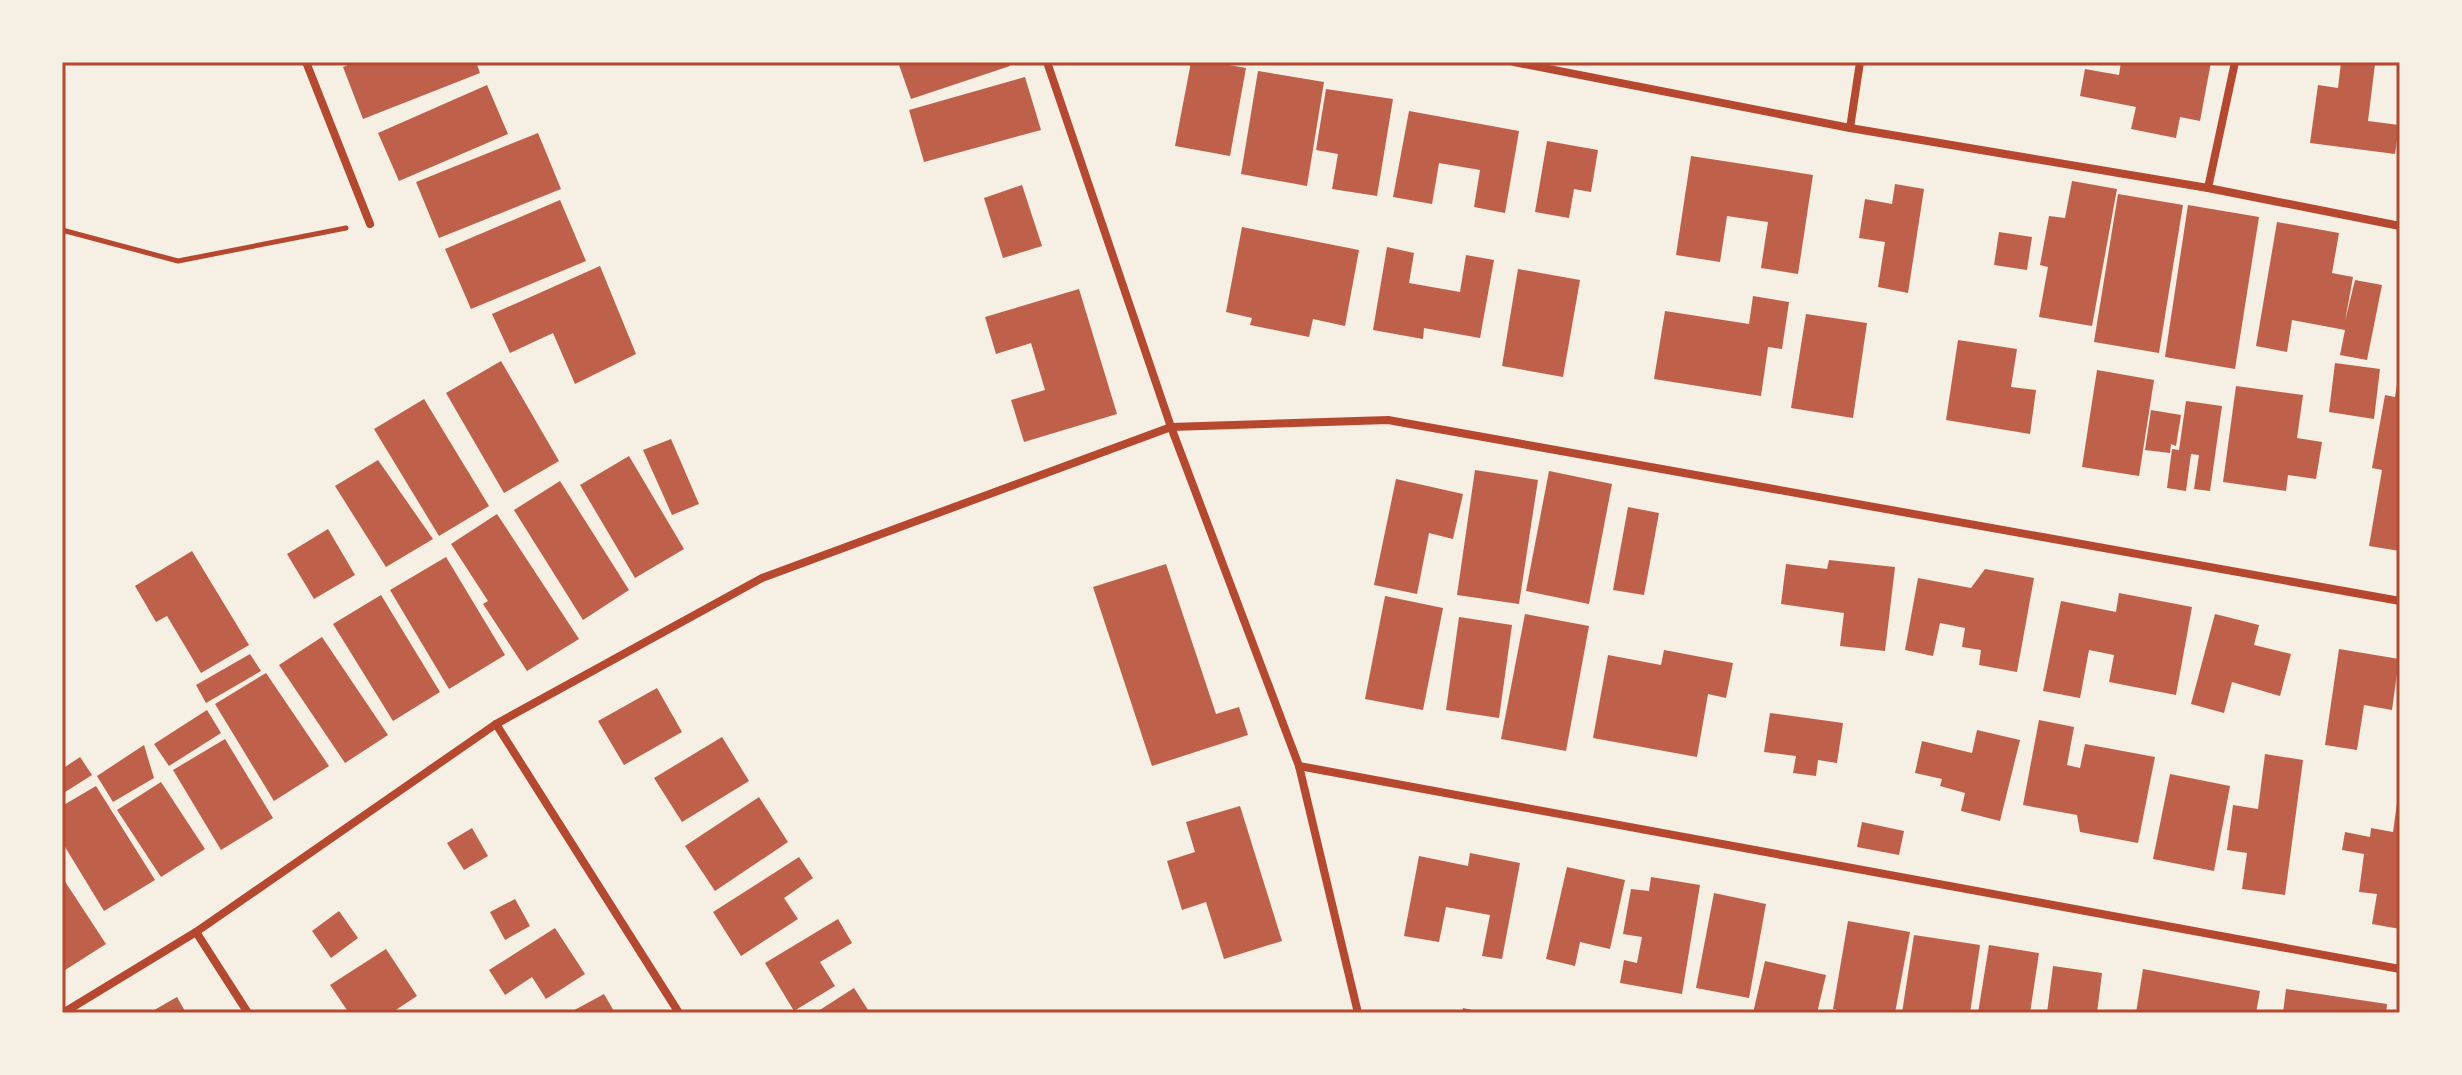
<svg xmlns="http://www.w3.org/2000/svg" width="2462" height="1075" font-family="'Fira Sans',sans-serif">
	<rect width="100%" height="100%" fill="#f6efe4"/>
	<g fill="#bf614a">
		<polygon points="356,62 476,62 480,73 363,119 343,67"/>
		<polygon points="898,62 1008,62 1010,66 911,99"/>
		<polygon points="1191,62 1212,62 1246,68 1230,156 1175,146"/>
		<polygon points="2121,62 2211,62 2200,121 2180,117 2176,138 2131,129 2136,107 2080,96 2085,69 2119,75"/>
		<polygon points="2341,62 2375,64 2368,121 2399,125 2395,154 2310,143 2318,85 2338,88"/>
		<polygon points="1258,71 1324,82 1307,186 1241,174"/>
		<polygon points="1025,77 1041,130 924,162 909,110"/>
		<polygon points="487,85 508,134 399,181 378,133"/>
		<polygon points="1326,89 1393,99 1377,196 1332,189 1338,154 1316,150"/>
		<polygon points="1409,111 1519,131 1505,213 1474,207 1480,170 1439,163 1432,204 1393,197"/>
		<polygon points="538,133 561,189 439,238 416,182"/>
		<polygon points="1547,141 1598,150 1591,192 1574,189 1569,218 1535,212"/>
		<polygon points="1691,156 1813,175 1798,274 1761,268 1768,222 1727,216 1720,262 1676,255"/>
		<polygon points="2072,181 2117,189 2092,326 2039,317 2048,267 2040,265 2049,216 2065,218"/>
		<polygon points="1895,184 1924,189 1908,293 1878,287 1885,242 1859,238 1865,199 1892,204"/>
		<polygon points="1022,185 1042,246 1003,258 984,198"/>
		<polygon points="2118,194 2183,205 2159,353 2094,342"/>
		<polygon points="560,200 586,261 471,309 445,249"/>
		<polygon points="2188,205 2259,217 2235,369 2165,357"/>
		<polygon points="2277,222 2339,233 2332,273 2353,277 2345,321 2355,280 2382,285 2367,360 2340,355 2345,330 2292,320 2287,352 2256,346"/>
		<polygon points="1242,227 1359,250 1345,326 1313,319 1309,337 1250,325 1252,318 1226,312"/>
		<polygon points="1999,232 2032,237 2027,270 1994,265"/>
		<polygon points="1387,247 1414,253 1409,283 1460,292 1466,255 1494,260 1480,338 1424,328 1423,339 1373,330"/>
		<polygon points="600,266 636,354 575,384 553,333 510,353 492,314"/>
		<polygon points="1518,269 1580,280 1563,377 1502,366"/>
		<polygon points="1079,289 1117,414 1024,442 1011,400 1045,390 1031,343 996,354 985,317"/>
		<polygon points="1753,296 1789,302 1782,349 1768,347 1761,396 1654,379 1665,311 1749,324"/>
		<polygon points="1806,314 1867,323 1853,418 1791,408"/>
		<polygon points="1958,340 2017,349 2011,387 2036,390 2030,434 1946,420"/>
		<polygon points="501,361 559,461 504,493 446,393"/>
		<polygon points="2335,363 2380,369 2374,419 2329,412"/>
		<polygon points="2097,370 2154,380 2139,476 2082,467"/>
		<polygon points="2398,378 2400,378 2400,551 2369,546 2382,470 2372,468 2385,395 2395,397"/>
		<polygon points="2236,386 2303,395 2297,438 2322,442 2316,479 2288,475 2286,491 2223,482"/>
		<polygon points="424,399 489,506 439,536 374,429"/>
		<polygon points="2186,401 2222,406 2210,491 2194,489 2199,455 2191,454 2186,491 2167,488 2172,449 2179,450"/>
		<polygon points="2151,410 2181,415 2176,446 2171,444 2170,453 2145,450"/>
		<polygon points="671,439 699,504 672,515 643,450"/>
		<polygon points="629,456 684,549 635,578 580,485"/>
		<polygon points="378,460 433,539 386,567 335,486"/>
		<polygon points="1475,470 1538,480 1519,604 1457,595"/>
		<polygon points="1549,471 1612,484 1589,604 1526,591"/>
		<polygon points="1396,479 1463,494 1453,539 1429,533 1417,594 1374,585"/>
		<polygon points="560,481 629,590 583,620 514,510"/>
		<polygon points="1628,507 1659,513 1644,595 1613,590"/>
		<polygon points="497,514 579,639 527,671 483,604 488,601 451,544"/>
		<polygon points="328,529 355,575 314,599 287,554"/>
		<polygon points="192,551 249,645 201,673 167,616 156,622 135,586"/>
		<polygon points="446,557 505,655 449,689 390,590"/>
		<polygon points="1829,560 1895,567 1885,651 1840,646 1844,613 1781,604 1786,564 1827,569"/>
		<polygon points="1166,564 1216,714 1239,707 1248,735 1152,766 1093,587"/>
		<polygon points="1985,569 2034,578 2017,672 1979,665 1981,650 1962,647 1965,628 1940,623 1933,656 1905,650 1918,578 1971,588"/>
		<polygon points="2119,593 2192,607 2176,695 2109,682 2114,655 2089,650 2080,698 2043,691 2061,601 2116,612"/>
		<polygon points="381,595 440,692 393,721 333,624"/>
		<polygon points="1385,596 1443,608 1423,710 1365,699"/>
		<polygon points="1525,614 1589,626 1566,751 1501,739"/>
		<polygon points="2215,614 2259,625 2254,645 2291,654 2280,696 2232,682 2224,713 2191,704"/>
		<polygon points="1459,617 1512,625 1499,718 1446,710"/>
		<polygon points="322,637 388,735 345,763 279,665"/>
		<polygon points="2339,649 2399,659 2392,710 2364,705 2357,750 2325,745"/>
		<polygon points="1664,650 1733,663 1726,698 1708,694 1697,757 1593,738 1608,655 1661,665"/>
		<polygon points="250,654 261,671 206,703 196,685"/>
		<polygon points="266,673 329,766 274,801 215,704"/>
		<polygon points="657,688 682,732 624,765 598,721"/>
		<polygon points="207,710 221,733 169,766 154,744"/>
		<polygon points="1770,713 1843,723 1837,763 1818,760 1816,776 1793,773 1796,756 1764,752"/>
		<polygon points="2039,720 2074,727 2067,765 2080,768 2085,744 2155,757 2138,843 2080,832 2077,815 2023,805"/>
		<polygon points="1977,730 2020,740 2000,821 1961,811 1965,793 1940,786 1942,779 1915,773 1922,741 1972,753"/>
		<polygon points="722,737 749,781 682,822 654,778"/>
		<polygon points="225,739 273,818 221,850 173,770"/>
		<polygon points="144,745 154,778 113,802 97,776"/>
		<polygon points="2265,754 2303,760 2285,895 2242,889 2247,853 2227,850 2233,805 2258,809"/>
		<polygon points="80,757 92,775 62,794 62,769"/>
		<polygon points="2170,774 2230,786 2214,871 2153,859"/>
		<polygon points="161,782 205,849 161,877 117,810"/>
		<polygon points="96,786 155,880 104,911 62,842 62,806"/>
		<polygon points="2398,796 2400,796 2400,929 2372,924 2377,894 2359,892 2364,854 2342,850 2345,832 2370,837 2371,828 2393,832"/>
		<polygon points="759,797 788,842 715,891 685,846"/>
		<polygon points="1240,806 1282,941 1224,959 1206,902 1182,910 1167,861 1195,852 1186,822"/>
		<polygon points="1862,822 1904,831 1899,855 1857,847"/>
		<polygon points="472,828 488,856 464,870 447,843"/>
		<polygon points="1470,853 1520,863 1502,959 1482,956 1490,915 1446,907 1439,942 1404,936 1419,856 1468,866"/>
		<polygon points="799,857 813,878 784,898 798,919 741,956 713,912"/>
		<polygon points="1567,867 1625,880 1610,949 1580,942 1575,966 1546,959"/>
		<polygon points="62,877 106,944 62,972"/>
		<polygon points="1651,877 1700,885 1682,994 1620,983 1624,960 1637,963 1642,937 1623,934 1631,889 1649,891"/>
		<polygon points="1714,893 1766,904 1749,998 1696,988"/>
		<polygon points="515,899 530,926 505,940 490,912"/>
		<polygon points="339,911 358,938 331,958 312,931"/>
		<polygon points="838,919 852,943 820,962 835,986 794,1011 765,963"/>
		<polygon points="1848,921 1910,932 1895,1013 1854,1013 1833,1009"/>
		<polygon points="555,928 585,974 546,999 532,977 505,995 489,970"/>
		<polygon points="1914,935 1980,945 1970,1013 1902,1013"/>
		<polygon points="1989,945 2039,953 2030,1013 1978,1013"/>
		<polygon points="386,949 417,996 391,1013 349,1013 330,985"/>
		<polygon points="1765,961 1826,975 1817,1013 1753,1013"/>
		<polygon points="2053,966 2102,973 2097,1013 2047,1013"/>
		<polygon points="2143,969 2260,991 2256,1013 2136,1013"/>
		<polygon points="854,988 870,1013 815,1013"/>
		<polygon points="2286,989 2387,1004 2386,1013 2283,1013"/>
		<polygon points="604,994 615,1013 569,1013"/>
		<polygon points="177,997 186,1013 149,1013"/>
		<polygon points="1463,1008 1481,1012 1481,1013 1462,1013"/>
	</g>
	<g fill="none" stroke-linecap="round" stroke-linejoin="round">
		<polyline stroke="#b5482f" stroke-width="5" points="62,230 178,261 346,228"/>
		<g stroke="#b5482f" stroke-width="8">
			<polyline points="306,62 370,224"/>
			<polyline points="1047,62 1171,427 1299,766 1358,1013"/>
			<polyline points="1514,62 1850,128 2208,188 2400,226"/>
			<polyline points="1850,128 1860,62"/>
			<polyline points="2208,188 2235,62"/>
			<polyline points="496,724 679,1013"/>
			<polyline points="1299,766 2400,969"/>
			<polyline points="196,932 248,1013"/>
			<polyline points="63,1013 196,932 496,724 762,578 1171,427 1388,420 2400,601"/>
		</g>
	</g>
	<rect width="2462" height="1075" fill="none" stroke="#f6efe4" stroke-width="128"/>
	<rect x="64" y="64" width="2334" height="947" fill="none" stroke="#b5482f" stroke-width="3"/>
</svg>
